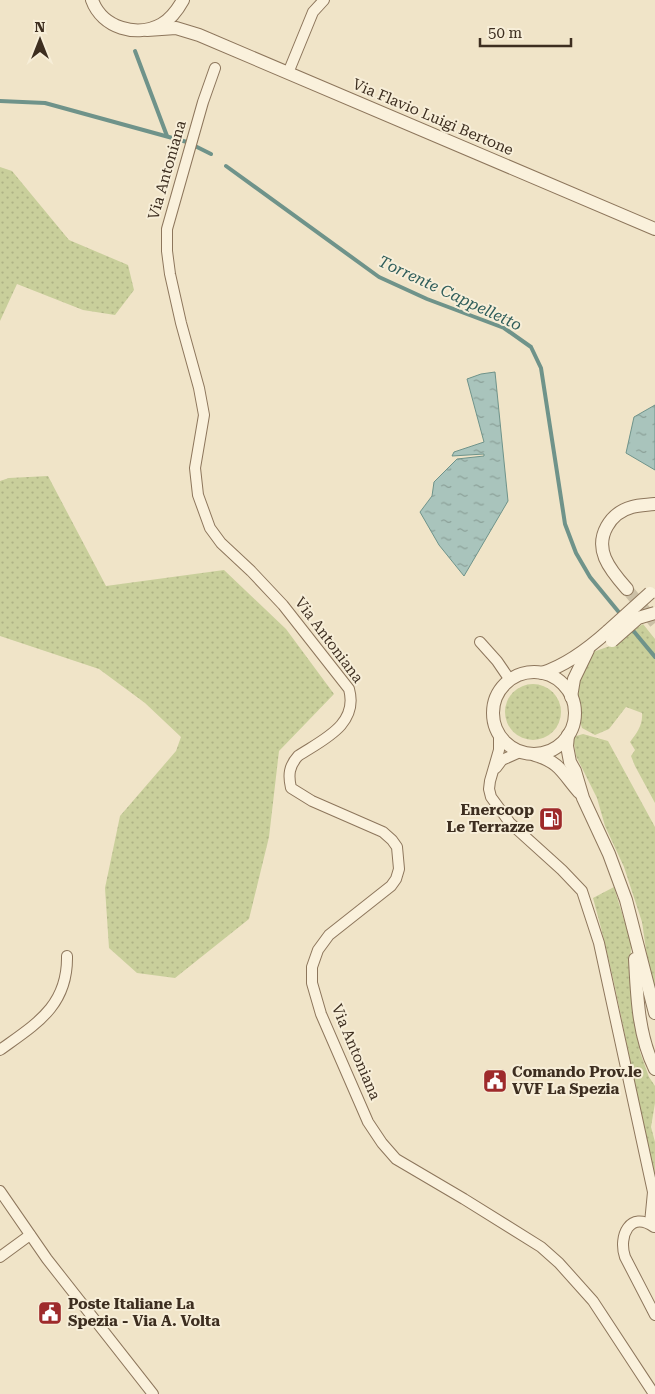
<svg xmlns="http://www.w3.org/2000/svg" width="655" height="1394" font-family="'Roboto Serif',serif">
	<defs>
		<pattern id="grass-dots" width="8" height="8" patternUnits="userSpaceOnUse" patternTransform="scale(1.25)"><rect width="8" height="8" fill="#c9cf9b"/><path d="M2 2h.1M6 6h.1" fill="none" stroke="#aeb285" stroke-width="1.8" stroke-linecap="round"/></pattern>
		<pattern id="water-ripples" width="26" height="14" patternUnits="userSpaceOnUse" patternTransform="scale(1.25)"><rect width="26" height="14" fill="#a9c4bc"/><path d="M2 4q2-2 4 0t4 0M15 11q2-2 4 0t4 0" fill="none" stroke="#8ba098"/></pattern>
	</defs>
	<rect width="100%" height="100%" fill="#f0e4c8"/>
	<g fill="url(#grass-dots)">
		<polygon points="0,167 12,171 69,240 128,265 134,290 115,315 83,310 17,284 0,321"/>
		<polygon points="48,476 106,586 224,570 286,629 334,694 279,751 269,837 249,919 175,978 137,973 109,948 105,888 120,816 176,751 181,737 145,703 99,669 0,636 0,481 9,478"/>
		<path d="M 643,624 L 655,639 L 655,803 L 635,766 L 631,756 L 635,750 L 630,742 C 637,733 643,725 642,713 L 626,707 L 609,729 L 595,735 L 582,728 L 573,696 L 593,652 L 610,646 Z"/>
		<circle cx="533" cy="712" r="28"/>
		<polygon points="583,734 608,741 655,827 655,1011 642,922 624,867 605,826 597,798 576,756 573,737"/>
		<path d="M 614,887 L 631,943 L 630,985 L 640,1052 L 649,1077 L 655,1086 L 655,1103 L 651,1127 L 655,1142 L 655,1179 C 633,1085 619,990 593,898 Z"/>
	</g>
	<g fill="url(#water-ripples)" stroke="#6f938a">
		<polygon points="495,372 508,501 464,576 439,545 420,512 432,496 434,482 457,459 484,456 484,454 452,456 454,452 484,442 467,379 481,374"/>
		<polygon points="655,405 655,470 626,453 634,417"/>
	</g>
	<g fill="none" stroke-linecap="round" stroke-linejoin="round">
		<g stroke="#6f938a" stroke-width="4">
			<polyline points="135,51 167,136"/>
			<polyline points="0,101 45,103 187,142 211,154"/>
			<polyline points="226,166 379,277 427,299 504,328 531,347 541,368 565,524 576,553 590,577 622,616"/>
			<polyline points="631,628 655,657"/>
		</g>
		<polyline stroke="#ccc0a6" stroke-width="12" stroke-dasharray="12 6" stroke-linecap="butt" points="627,589 655,623"/>
		<defs>
			<g id="minor">
				<path d="M 215,68 L 203,102 L 167,229 L 167,251 L 170,274 L 181,323 L 199,388 L 204,415 L 195,468 L 198,495 L 210,528 L 221,543 L 251,571 L 283,605 L 349,689 C 359,725 322,740 298,756 C 289,766 288,775 291,788 L 312,801 L 383,832 L 392,840 L 397,847 L 399,869 L 396,879 L 391,886 L 329,935 L 318,950 L 312,967 L 312,983 L 321,1014 L 368,1122 L 382,1143 L 396,1159 L 464,1199 L 541,1247 L 559,1263 L 593,1301 L 654,1394"/>
				<polyline points="288,73 313,12 324,0"/>
				<polyline points="480,642 497,661 510,680"/>
				<polyline points="499,735 499,750 490,781 489,789 491,797 510,823 562,870 582,891 599,943 653,1192 650,1223"/>
				<polyline points="496,768 502,760 520,752"/>
				<path d="M 0,1050 C 36,1024 68,1006 67,956"/>
				<polyline points="0,1191 47,1259 153,1394"/>
				<path d="M 654,1227 C 630,1210 618,1236 625,1257 L 655,1315"/>
				<polyline points="0,1257 30,1235"/>
			</g>
			<g id="tertiary">
				<path d="M 92,0 C 102,28 137,38 162,24 C 172,18 178,9 183,0"/>
				<polyline points="147,30 176,28 199,35 655,229"/>
				<path d="M 627,589 C 619,580 610,570 605,558 C 596,536 610,513 632,507 C 639,505 648,505 655,504"/>
				<circle cx="534" cy="713" r="41"/>
				<path d="M 542,673 C 567,665 588,649 608,631"/>
				<polyline points="571,697 574,679 588,650"/>
				<polyline points="568,735 567,746 570,762 575,771 583,798 609,854 626,900 655,1013"/>
				<path d="M 535,755 C 560,762 563,774 579,792"/>
				<path d="M 635,959 C 637,996 638,1035 655,1069"/>
			</g>
		</defs>
		<use href="#minor" stroke="#8d765c" stroke-width="12"/>
		<use href="#tertiary" stroke="#8d765c" stroke-width="14"/>
		<use href="#minor" stroke="#faf1dc" stroke-width="10"/>
		<use href="#tertiary" stroke="#faf1dc" stroke-width="12"/>
		<defs>
			<g id="tertiary-bridge">
				<polyline points="608,631 650,593"/>
				<polyline points="612,641 638,618 655,613"/>
			</g>
		</defs>
		<use href="#tertiary-bridge" stroke="#8d765c" stroke-width="14" stroke-linecap="butt"/>
		<use href="#tertiary-bridge" stroke="#faf1dc" stroke-width="12"/>
	</g>
	<defs>
		<symbol id="fuel-square" viewBox="-11 -11 22 22"><rect x="-9" y="-9" width="18" height="18" rx="4" fill="#9e2a2b" stroke="#f7eed8"/><path d="M-5.5-6h7V0h2V4h1.3V-2.5L3-4.5l.8-.8L6-3V5H2.5V1h-1V6h-7ZM-4.2-4.7v3.2H.2V-4.7Z" fill="#fff"/></symbol>
		<symbol id="civic-square" viewBox="-11 -11 22 22"><rect x="-9" y="-9" width="18" height="18" rx="4" fill="#9e2a2b" stroke="#f7eed8"/><path d="M-.6-6.5H3V-4.5H.6V-3L4-1V1h2V6H-6V1h2V-1L-.6-3ZM-1.2 2.5V6h2.4V2.5Z" fill="#fff"/></symbol>
	</defs>
	<g fill-rule="evenodd">
		<use href="#fuel-square" x="537" y="805" width="28" height="28"/>
		<use href="#civic-square" x="481" y="1067" width="28" height="28"/>
		<use href="#civic-square" x="36" y="1299" width="28" height="28"/>
	</g>
	<g text-anchor="middle" dominant-baseline="central" stroke-width="4" stroke-linejoin="round" paint-order="stroke">
		<g font-size="15" fill="#3d2e20" stroke="#f7eed8">
			<text transform="translate(433 117) rotate(23)">Via Flavio Luigi Bertone</text>
			<text transform="translate(167 170) rotate(-74)">Via Antoniana</text>
			<text transform="translate(329 640) rotate(53)">Via Antoniana</text>
			<text transform="translate(356 1052) rotate(67)">Via Antoniana</text>
		</g>
		<g font-size="15" font-weight="bold" fill="#3d2e20" stroke="#f7eed8" text-anchor="start">
			<text x="534" y="810" text-anchor="end">Enercoop<tspan x="534" dy="17">Le Terrazze</tspan></text>
			<text x="512" y="1072">Comando Prov.le<tspan x="512" dy="17">VVF La Spezia</tspan></text>
			<text x="68" y="1304">Poste Italiane La<tspan x="68" dy="17">Spezia - Via A. Volta</tspan></text>
		</g>
		<g font-size="16" font-style="italic" fill="#2f5d5a" stroke="#f7eed8">
			<text transform="translate(450 293) rotate(25)">Torrente Cappelletto</text>
		</g>
	</g>
	<g transform="translate(40 40)" stroke="#f7eed8" stroke-width="4" paint-order="stroke">
	<path d="M0-4L9 19L0 12L-9 19Z" fill="#3d2e20"/>
	<text y="-8" font-size="14" font-weight="bold" text-anchor="middle" fill="#3d2e20">N</text>
	</g>
	<path d="M480 38v8h91v-8" fill="none" stroke="#3d2e20" stroke-width="2.5"/>
	<text x="488" y="38" font-size="15" fill="#3d2e20" stroke="#f7eed8" stroke-width="4" paint-order="stroke">50 m</text>
</svg>
